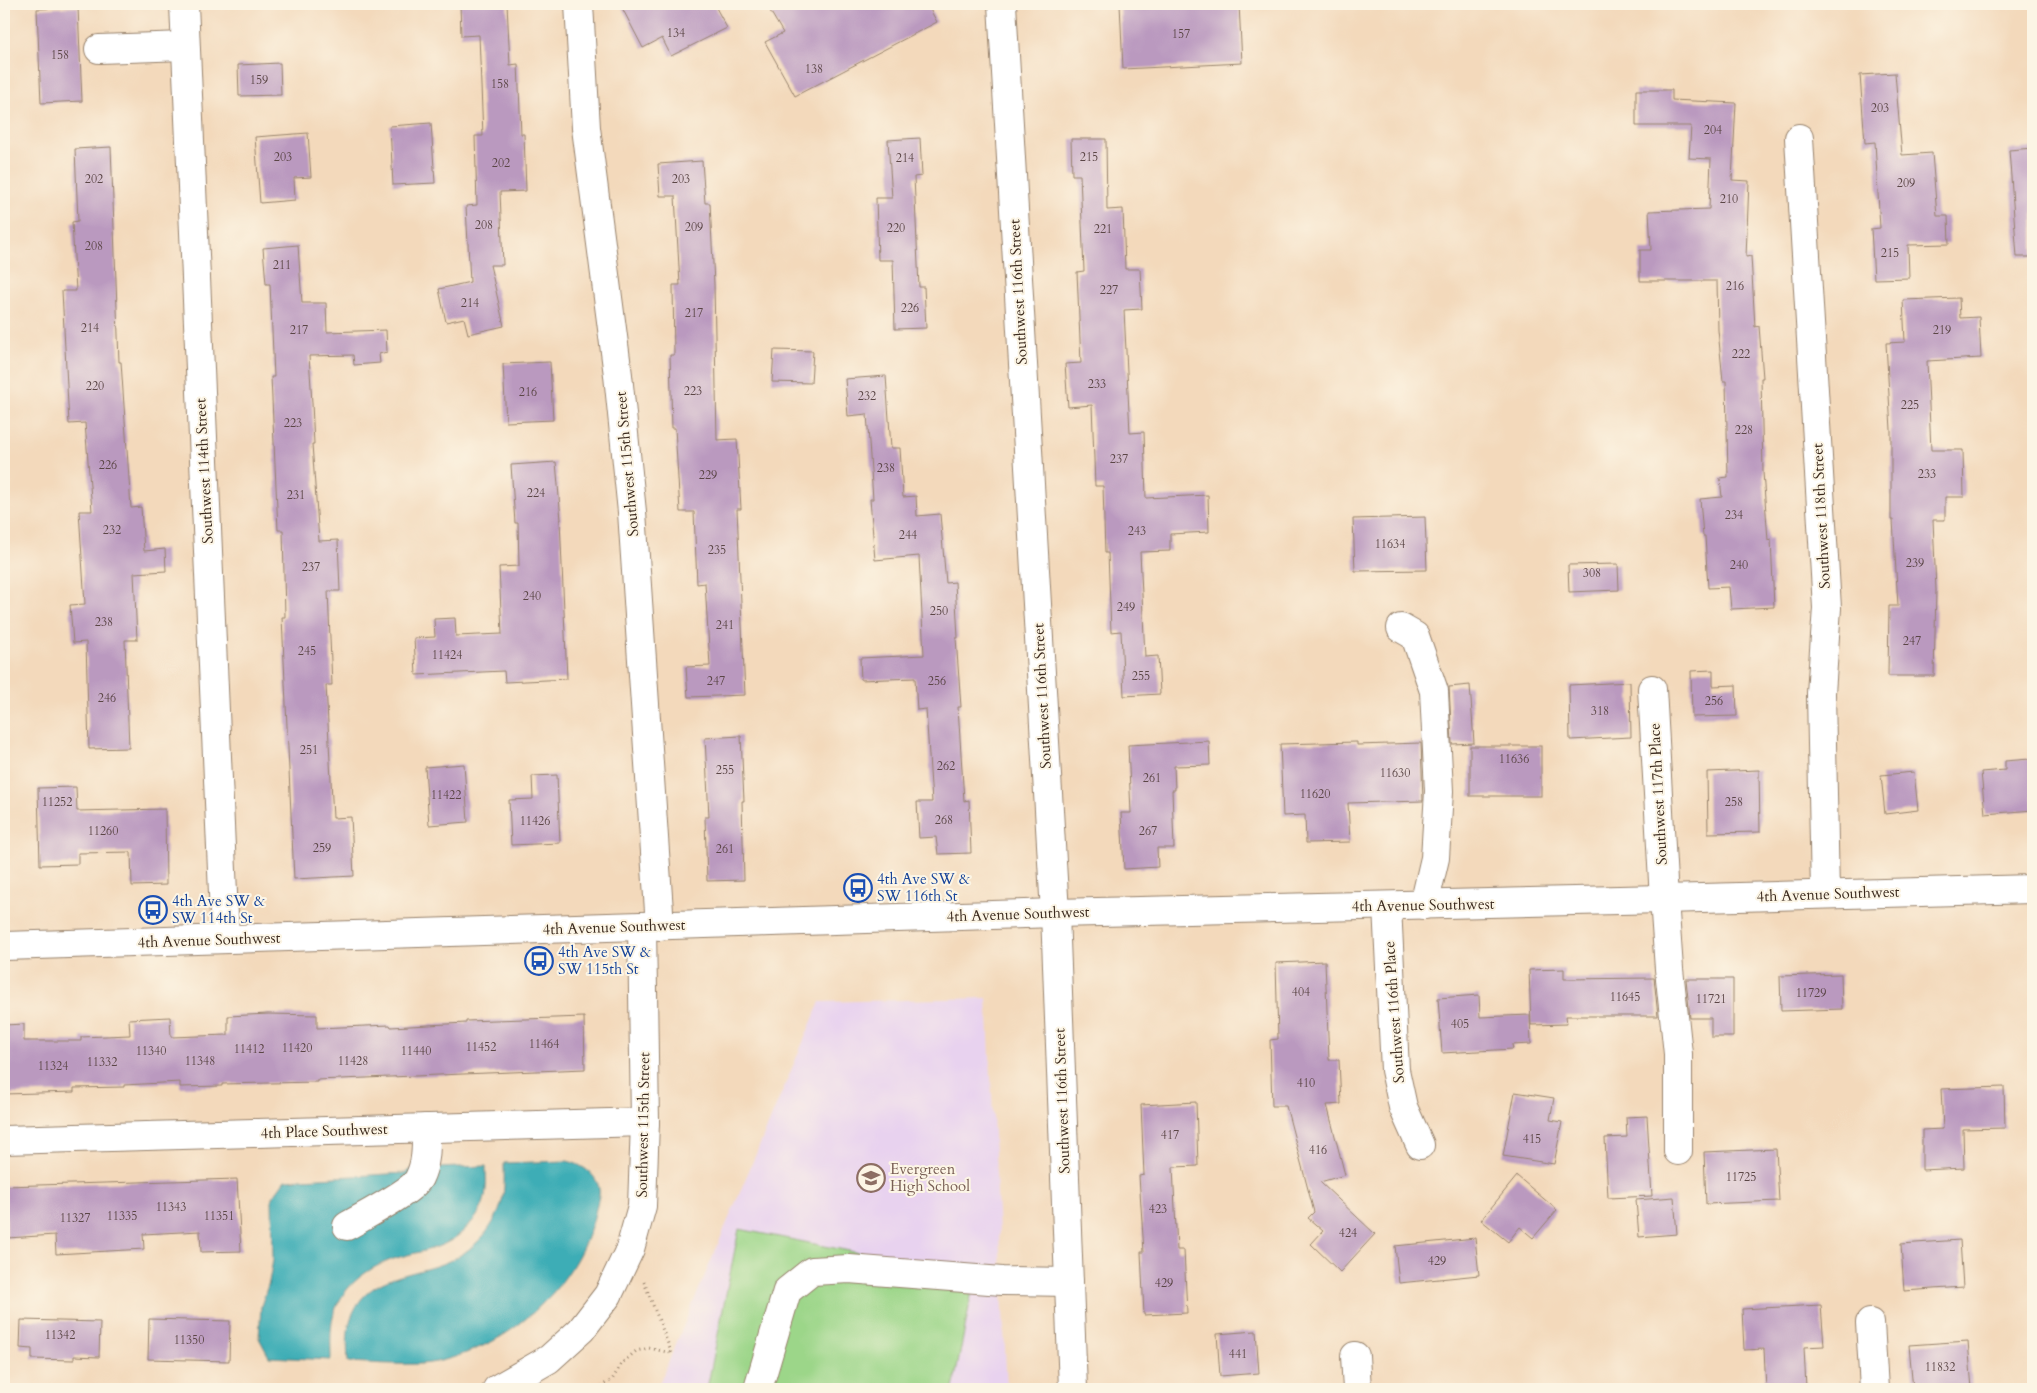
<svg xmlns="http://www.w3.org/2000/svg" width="2037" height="1393" font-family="Cardo,serif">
	<rect width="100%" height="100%" fill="#fcf5e5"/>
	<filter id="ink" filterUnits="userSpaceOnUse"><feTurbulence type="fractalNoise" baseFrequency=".02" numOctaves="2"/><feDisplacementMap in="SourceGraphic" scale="10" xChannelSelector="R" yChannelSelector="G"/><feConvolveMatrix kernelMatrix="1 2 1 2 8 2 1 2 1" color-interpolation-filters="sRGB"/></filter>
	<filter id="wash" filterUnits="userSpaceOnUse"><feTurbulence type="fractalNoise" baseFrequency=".0096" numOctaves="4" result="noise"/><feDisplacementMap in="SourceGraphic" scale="20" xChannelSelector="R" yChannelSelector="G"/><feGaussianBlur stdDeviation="1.12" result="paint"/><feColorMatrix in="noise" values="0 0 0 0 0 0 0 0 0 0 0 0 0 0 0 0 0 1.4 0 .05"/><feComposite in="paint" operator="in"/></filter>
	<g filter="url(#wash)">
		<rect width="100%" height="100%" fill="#f3d9bb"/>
		<polygon fill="#e8d2ef" points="987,998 1007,1389 657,1389 820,1002"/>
		<polygon fill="#9cd689" stroke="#6c8054" points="739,1229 975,1276 953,1389 707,1389"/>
		<g fill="#3cadb6" stroke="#3c6c6a">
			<path d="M 567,1161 C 581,1164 597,1174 599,1189 C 600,1194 598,1200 597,1204 C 590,1241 570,1277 543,1303 C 526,1320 507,1335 485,1345 C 465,1354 442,1363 420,1364 C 396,1365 372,1363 348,1362 C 347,1346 346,1328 353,1313 C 368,1278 405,1276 436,1266 C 455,1260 471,1250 484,1235 C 492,1225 499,1214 502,1201 C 505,1189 504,1176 504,1163 Z"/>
			<path d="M 486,1166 C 486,1176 487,1187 485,1197 C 483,1207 478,1216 471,1223 C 450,1248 429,1249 400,1257 C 368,1266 338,1288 332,1322 C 330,1335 331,1347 331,1360 L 269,1357 L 259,1338 L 261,1306 L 269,1282 L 273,1260 L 272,1198 L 285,1180 L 405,1173 L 411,1169 Z"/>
		</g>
		<g id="blocks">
			<g fill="#ba99bf">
				<polygon points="460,4 507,4 510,65 518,64 521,134 524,134 526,191 500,192 503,265 490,265 504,326 468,334 464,318 446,322 439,289 470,282 466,206 477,205 475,136 483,136 479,35 461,36"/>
				<polygon points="620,4 714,4 727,28 671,56 662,38 643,48"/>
				<polygon points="766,4 927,4 937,22 795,96 765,42 783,33"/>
				<polygon points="1120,4 1239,4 1242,63 1123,69"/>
				<polygon points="78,7 82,101 41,103 37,9"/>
				<polygon points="280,63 281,95 239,96 238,65"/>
				<polygon points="1895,73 1902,155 1932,153 1937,216 1948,216 1949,244 1908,245 1909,278 1874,279 1871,229 1880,228 1875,142 1865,143 1860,75"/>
				<polygon points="1636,90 1672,90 1672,100 1736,103 1732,180 1749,181 1746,257 1751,256 1755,327 1759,326 1763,378 1761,378 1763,472 1768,540 1771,539 1774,607 1731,609 1729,587 1708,588 1705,536 1703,536 1700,499 1722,497 1720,478 1728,477 1726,381 1723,381 1718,330 1717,281 1640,281 1640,250 1651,250 1649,211 1709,209 1711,159 1689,158 1691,126 1636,126"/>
				<polygon points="431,123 435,183 393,185 390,126"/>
				<polygon points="308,133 311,177 294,178 295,200 260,203 255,137"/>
				<polygon points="920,138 922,176 914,177 919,287 924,287 926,328 895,329 893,260 878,260 876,198 892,198 888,140"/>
				<polygon points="1071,139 1106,139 1107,210 1123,209 1125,269 1140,269 1142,309 1124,310 1130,433 1144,432 1146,498 1208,495 1209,532 1170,534 1170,551 1140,552 1145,657 1158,656 1160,694 1124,696 1121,631 1111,632 1108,553 1105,553 1103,486 1095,486 1092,405 1068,407 1065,364 1081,363 1077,272 1084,271 1080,175 1072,175"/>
				<polygon points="111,147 119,362 121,362 131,508 141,507 144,551 165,549 166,571 134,573 137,640 125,640 129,748 89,749 86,642 73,643 70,605 85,604 79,511 92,511 85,423 69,424 62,291 76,291 72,222 78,221 75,149"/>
				<polygon points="2033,148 2033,257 2017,257 2009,150"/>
				<polygon points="702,161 705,203 710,203 714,284 717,440 737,439 741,509 737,509 745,695 688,697 686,667 710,666 705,583 697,584 694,512 680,512 675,428 672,428 670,355 674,355 673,285 680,285 675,196 660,196 658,164"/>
				<polygon points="298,245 302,303 326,303 327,332 386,330 387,352 379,354 380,363 354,365 353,355 309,356 312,403 314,444 312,444 319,541 338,540 340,591 328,591 332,685 326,685 333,818 351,817 354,876 294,879 282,617 285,617 283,530 278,530 271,377 274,377 270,284 266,284 263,248"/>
				<polygon points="1959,298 1960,318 1979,317 1981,358 1927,361 1931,450 1963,450 1964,497 1945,497 1945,520 1933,520 1936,590 1934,676 1888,676 1889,606 1898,606 1893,520 1891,520 1891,430 1886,343 1905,342 1903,300"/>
				<polygon points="774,350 813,351 811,383 772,382"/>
				<polygon points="550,362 553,420 506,422 503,364"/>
				<polygon points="886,376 891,448 900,448 903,497 916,496 917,516 940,514 946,583 955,582 958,638 956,638 961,707 958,707 964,801 969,800 971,853 938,854 936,837 919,838 917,802 932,802 926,709 917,710 915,678 861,680 860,658 924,655 919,556 875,560 870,499 873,499 867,414 848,416 845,379"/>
				<polygon points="556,462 561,520 560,520 567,679 505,682 504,671 416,675 414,638 435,637 434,619 455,618 456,636 502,634 499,567 519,566 518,523 515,523 511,465"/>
				<polygon points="1425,517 1427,570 1355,571 1353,519"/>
				<polygon points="1618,564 1619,590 1569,592 1568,565"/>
				<polygon points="1713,670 1713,686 1736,685 1737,716 1692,717 1691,671"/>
				<polygon points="1630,682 1631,737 1570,740 1569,685"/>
				<polygon points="1470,685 1474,743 1452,744 1449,687"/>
				<polygon points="741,736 744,801 742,801 744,880 707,881 705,817 709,817 705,738"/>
				<polygon points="1209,741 1210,765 1174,766 1175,790 1172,790 1174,848 1157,848 1158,867 1124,869 1121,813 1131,813 1128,745"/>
				<polygon points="1357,742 1357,745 1421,743 1423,801 1348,803 1350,842 1306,843 1305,815 1283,816 1280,744"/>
				<rect x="1470" y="746" width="71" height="50"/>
				<polygon points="2030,759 2033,810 1985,814 1981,772 2005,770 2005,761"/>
				<polygon points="464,764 468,822 429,825 425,767"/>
				<polygon points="1759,770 1760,832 1708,833 1707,772"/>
				<polygon points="1914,772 1918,810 1885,814 1881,775"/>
				<polygon points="557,775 560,843 511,845 509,800 533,799 532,776"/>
				<polygon points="76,787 77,811 165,809 166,885 132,886 131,852 78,853 78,864 40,865 38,788"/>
				<polygon points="1325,961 1329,1060 1339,1060 1341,1104 1327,1105 1345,1175 1320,1182 1375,1234 1340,1272 1311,1244 1323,1231 1308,1218 1314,1212 1286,1106 1272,1106 1270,1040 1278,1039 1276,963"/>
				<polygon points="1564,969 1564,979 1654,978 1658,1016 1566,1016 1567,1024 1531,1025 1529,970"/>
				<polygon points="1841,974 1842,1009 1781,1011 1780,976"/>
				<polygon points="1686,979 1733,979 1733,1037 1711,1037 1711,1018 1690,1018"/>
				<polygon points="1479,995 1480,1017 1530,1015 1531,1044 1512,1045 1513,1049 1442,1053 1438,998"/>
				<polygon points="268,1014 317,1015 317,1028 390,1025 391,1027 466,1023 466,1021 584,1017 585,1069 317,1080 317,1082 222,1084 222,1086 180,1087 180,1082 124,1085 124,1087 74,1088 74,1092 4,1094 4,1025 24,1024 24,1041 81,1041 81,1037 130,1035 129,1019 170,1017 171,1037 228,1035 228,1016"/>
				<polygon points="2004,1087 2005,1128 1963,1129 1964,1168 1922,1170 1922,1130 1943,1129 1941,1089"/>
				<polygon points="1515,1092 1554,1098 1550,1120 1562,1122 1554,1164 1503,1156"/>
				<polygon points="1196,1102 1198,1166 1173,1167 1177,1250 1184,1250 1187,1313 1144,1315 1141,1252 1144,1252 1139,1176 1144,1175 1141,1105"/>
				<polygon points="1647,1116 1652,1196 1608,1198 1605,1138 1627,1137 1626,1117"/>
				<polygon points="1776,1149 1779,1201 1706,1204 1704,1152"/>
				<polygon points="1517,1176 1557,1210 1533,1238 1520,1227 1508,1242 1481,1220"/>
				<polygon points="237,1179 241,1251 201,1252 200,1231 143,1234 144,1249 56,1254 55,1235 7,1238 5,1186"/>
				<polygon points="1674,1197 1677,1234 1639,1237 1636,1200"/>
				<polygon points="1475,1238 1479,1275 1399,1283 1395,1246"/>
				<polygon points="1960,1240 1963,1287 1904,1291 1901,1244"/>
				<polygon points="1821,1305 1824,1346 1804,1347 1806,1388 1766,1389 1764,1349 1744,1350 1742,1309"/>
				<polygon points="149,1319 230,1321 229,1361 148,1359"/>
				<polygon points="21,1320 100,1322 99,1357 74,1356 74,1360 32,1359 32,1349 20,1348"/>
				<polygon points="1256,1331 1259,1373 1220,1376 1217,1334"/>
				<polygon points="1968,1341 1972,1389 1913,1389 1909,1345"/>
			</g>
		</g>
	</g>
	<g filter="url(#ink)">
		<use href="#blocks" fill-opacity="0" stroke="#97826c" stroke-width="1"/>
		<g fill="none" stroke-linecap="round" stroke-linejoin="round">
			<defs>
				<g id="minor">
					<polyline points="184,4 225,939"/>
					<polyline points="579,4 586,128 618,375 632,512 660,926"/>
					<polyline points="1002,4 1055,913 1073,1389"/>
					<polyline points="99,49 185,46"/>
					<polyline points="1799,138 1827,608 1821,693 1825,894"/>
					<polyline points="1401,628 1415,636 1434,691 1439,791 1435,858 1424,905"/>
					<polyline points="1652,689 1664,899 1669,969 1678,1054 1678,1151"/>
					<polyline points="1387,906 1395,1070 1403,1107 1420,1145"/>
					<polyline points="4,946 1055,913 1664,899 2033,889"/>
					<polyline points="4,1140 645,1122"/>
					<path d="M 347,1226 C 362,1217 413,1191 419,1178 C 427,1162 426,1145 426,1128"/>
					<polyline points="1870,1323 1874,1389"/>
					<polyline points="1355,1356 1357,1389"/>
					<polyline points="497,1389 549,1359 581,1330 608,1295 630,1249 642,1206 645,1122 642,926"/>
					<polyline points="758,1389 787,1291 812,1271 849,1269 1002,1281 1069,1282"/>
				</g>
			</defs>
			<use href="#minor" stroke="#97826c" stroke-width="30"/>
			<g stroke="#97826c" stroke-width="3" stroke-dasharray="1 4" stroke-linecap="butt">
				<polyline points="644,1282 672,1354"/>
				<polyline points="596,1389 612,1380 622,1363 636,1351 649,1348 671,1353"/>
			</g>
			<use href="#minor" stroke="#fff" stroke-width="28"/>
		</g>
	</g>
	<defs>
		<symbol id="bus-ring" viewBox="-11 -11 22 22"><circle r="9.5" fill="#fcf5e5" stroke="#1a4fb4" stroke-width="1.5"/><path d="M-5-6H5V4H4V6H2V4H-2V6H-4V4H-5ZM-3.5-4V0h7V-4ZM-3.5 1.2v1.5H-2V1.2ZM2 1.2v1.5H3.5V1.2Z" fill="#1a4fb4"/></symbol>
		<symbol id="school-ring" viewBox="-11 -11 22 22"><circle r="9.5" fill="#fcf5e5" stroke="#8d6e63" stroke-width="1.5"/><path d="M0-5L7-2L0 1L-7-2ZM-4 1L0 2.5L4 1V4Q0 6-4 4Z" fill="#8d6e63"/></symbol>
	</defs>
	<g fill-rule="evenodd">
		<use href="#bus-ring" x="842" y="872" width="32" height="32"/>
		<use href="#bus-ring" x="137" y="894" width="32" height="32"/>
		<use href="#bus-ring" x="523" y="945" width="32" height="32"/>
		<use href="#school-ring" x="855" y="1162" width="32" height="32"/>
	</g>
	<g text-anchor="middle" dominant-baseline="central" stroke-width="4" stroke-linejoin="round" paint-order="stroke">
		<g font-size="12" fill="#5b4646">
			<text x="676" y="33">134</text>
			<text x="1181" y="34">157</text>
			<text x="60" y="55">158</text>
			<text x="814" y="69">138</text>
			<text x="259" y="80">159</text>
			<text x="500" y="84">158</text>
			<text x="1880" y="108">203</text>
			<text x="1713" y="130">204</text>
			<text x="283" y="157">203</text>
			<text x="1089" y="157">215</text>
			<text x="905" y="158">214</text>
			<text x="501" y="163">202</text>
			<text x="94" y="179">202</text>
			<text x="681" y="179">203</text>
			<text x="1906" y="183">209</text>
			<text x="1729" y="199">210</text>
			<text x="484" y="225">208</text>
			<text x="694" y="227">209</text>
			<text x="896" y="228">220</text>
			<text x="1103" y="229">221</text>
			<text x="94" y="246">208</text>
			<text x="1890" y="253">215</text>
			<text x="282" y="265">211</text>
			<text x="1735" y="286">216</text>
			<text x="1109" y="290">227</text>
			<text x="470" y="303">214</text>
			<text x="910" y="308">226</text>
			<text x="694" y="313">217</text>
			<text x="90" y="328">214</text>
			<text x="299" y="330">217</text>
			<text x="1942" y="330">219</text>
			<text x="1741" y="354">222</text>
			<text x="1097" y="384">233</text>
			<text x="95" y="386">220</text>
			<text x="693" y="391">223</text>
			<text x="528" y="392">216</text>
			<text x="867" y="396">232</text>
			<text x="1910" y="405">225</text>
			<text x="293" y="423">223</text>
			<text x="1744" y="430">228</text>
			<text x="1119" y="459">237</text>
			<text x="108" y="465">226</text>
			<text x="886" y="468">238</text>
			<text x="1927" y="474">233</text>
			<text x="708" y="475">229</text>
			<text x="536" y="493">224</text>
			<text x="296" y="495">231</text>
			<text x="1734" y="515">234</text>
			<text x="112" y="530">232</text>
			<text x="1137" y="531">243</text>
			<text x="908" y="535">244</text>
			<text x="1390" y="544">11634</text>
			<text x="717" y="550">235</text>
			<text x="1915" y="563">239</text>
			<text x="1739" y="565">240</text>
			<text x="311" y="567">237</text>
			<text x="1592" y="573">308</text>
			<text x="532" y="596">240</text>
			<text x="1126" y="607">249</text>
			<text x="939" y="611">250</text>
			<text x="104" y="622">238</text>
			<text x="725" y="625">241</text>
			<text x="1912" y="641">247</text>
			<text x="307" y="651">245</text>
			<text x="447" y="655">11424</text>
			<text x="1141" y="676">255</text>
			<text x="716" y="681">247</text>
			<text x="937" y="681">256</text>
			<text x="107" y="698">246</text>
			<text x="1714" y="701">256</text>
			<text x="1600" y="711">318</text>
			<text x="309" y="750">251</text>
			<text x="1514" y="759">11636</text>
			<text x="946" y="766">262</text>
			<text x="725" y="770">255</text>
			<text x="1395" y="773">11630</text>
			<text x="1152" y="778">261</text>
			<text x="1315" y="794">11620</text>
			<text x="446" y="795">11422</text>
			<text x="57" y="802">11252</text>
			<text x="1734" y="802">258</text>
			<text x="944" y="820">268</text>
			<text x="535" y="821">11426</text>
			<text x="103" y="831">11260</text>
			<text x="1148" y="831">267</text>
			<text x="322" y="848">259</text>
			<text x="725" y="849">261</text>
			<text x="1301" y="992">404</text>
			<text x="1811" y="993">11729</text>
			<text x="1625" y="997">11645</text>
			<text x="1711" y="999">11721</text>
			<text x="1460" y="1024">405</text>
			<text x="544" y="1044">11464</text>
			<text x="481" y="1047">11452</text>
			<text x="297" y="1048">11420</text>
			<text x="249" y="1049">11412</text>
			<text x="151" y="1051">11340</text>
			<text x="416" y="1051">11440</text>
			<text x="200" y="1061">11348</text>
			<text x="353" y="1061">11428</text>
			<text x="102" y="1062">11332</text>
			<text x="53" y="1066">11324</text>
			<text x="1306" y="1083">410</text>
			<text x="1170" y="1135">417</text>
			<text x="1532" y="1139">415</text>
			<text x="1318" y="1150">416</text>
			<text x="1741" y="1177">11725</text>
			<text x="171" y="1207">11343</text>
			<text x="1158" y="1209">423</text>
			<text x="122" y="1216">11335</text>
			<text x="219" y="1216">11351</text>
			<text x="75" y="1218">11327</text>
			<text x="1348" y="1233">424</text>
			<text x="1437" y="1261">429</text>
			<text x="1164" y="1283">429</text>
			<text x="60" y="1335">11342</text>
			<text x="189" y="1340">11350</text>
			<text x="1238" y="1354">441</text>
			<text x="1940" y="1367">11832</text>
		</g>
		<g font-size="15" fill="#3b2a1e" stroke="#fcf5e5">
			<text transform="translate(1018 292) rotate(-93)">Southwest 116th Street</text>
			<text transform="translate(627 464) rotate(-95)">Southwest 115th Street</text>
			<text transform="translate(204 471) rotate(-93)">Southwest 114th Street</text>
			<text transform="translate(1821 516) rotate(-93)">Southwest 118th Street</text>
			<text transform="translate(1042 696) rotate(-93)">Southwest 116th Street</text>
			<text transform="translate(1658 794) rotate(-93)">Southwest 117th Place</text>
			<text transform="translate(1828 894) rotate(-2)">4th Avenue Southwest</text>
			<text transform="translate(1423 905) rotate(-1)">4th Avenue Southwest</text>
			<text transform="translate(1018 914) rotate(-2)">4th Avenue Southwest</text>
			<text transform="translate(614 927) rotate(-2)">4th Avenue Southwest</text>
			<text transform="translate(209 940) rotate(-2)">4th Avenue Southwest</text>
			<text transform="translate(1394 1012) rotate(-94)">Southwest 116th Place</text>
			<text transform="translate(1062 1101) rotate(-92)">Southwest 116th Street</text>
			<text transform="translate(643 1125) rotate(-89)">Southwest 115th Street</text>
			<text transform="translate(324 1131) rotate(-2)">4th Place Southwest</text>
		</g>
		<g font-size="15" fill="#164399" stroke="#fcf5e5" text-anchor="start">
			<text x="877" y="879">4th Ave SW &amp;<tspan x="877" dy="17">SW 116th St</tspan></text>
			<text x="172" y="901">4th Ave SW &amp;<tspan x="172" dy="17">SW 114th St</tspan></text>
			<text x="558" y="952">4th Ave SW &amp;<tspan x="558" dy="17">SW 115th St</tspan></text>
		</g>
		<g font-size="15" fill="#785e54" stroke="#fcf5e5" text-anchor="start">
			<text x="890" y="1169">Evergreen<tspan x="890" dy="17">High School</tspan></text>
		</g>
	</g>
	<rect width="2037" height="1393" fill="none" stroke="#fcf5e5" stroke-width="20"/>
</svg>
